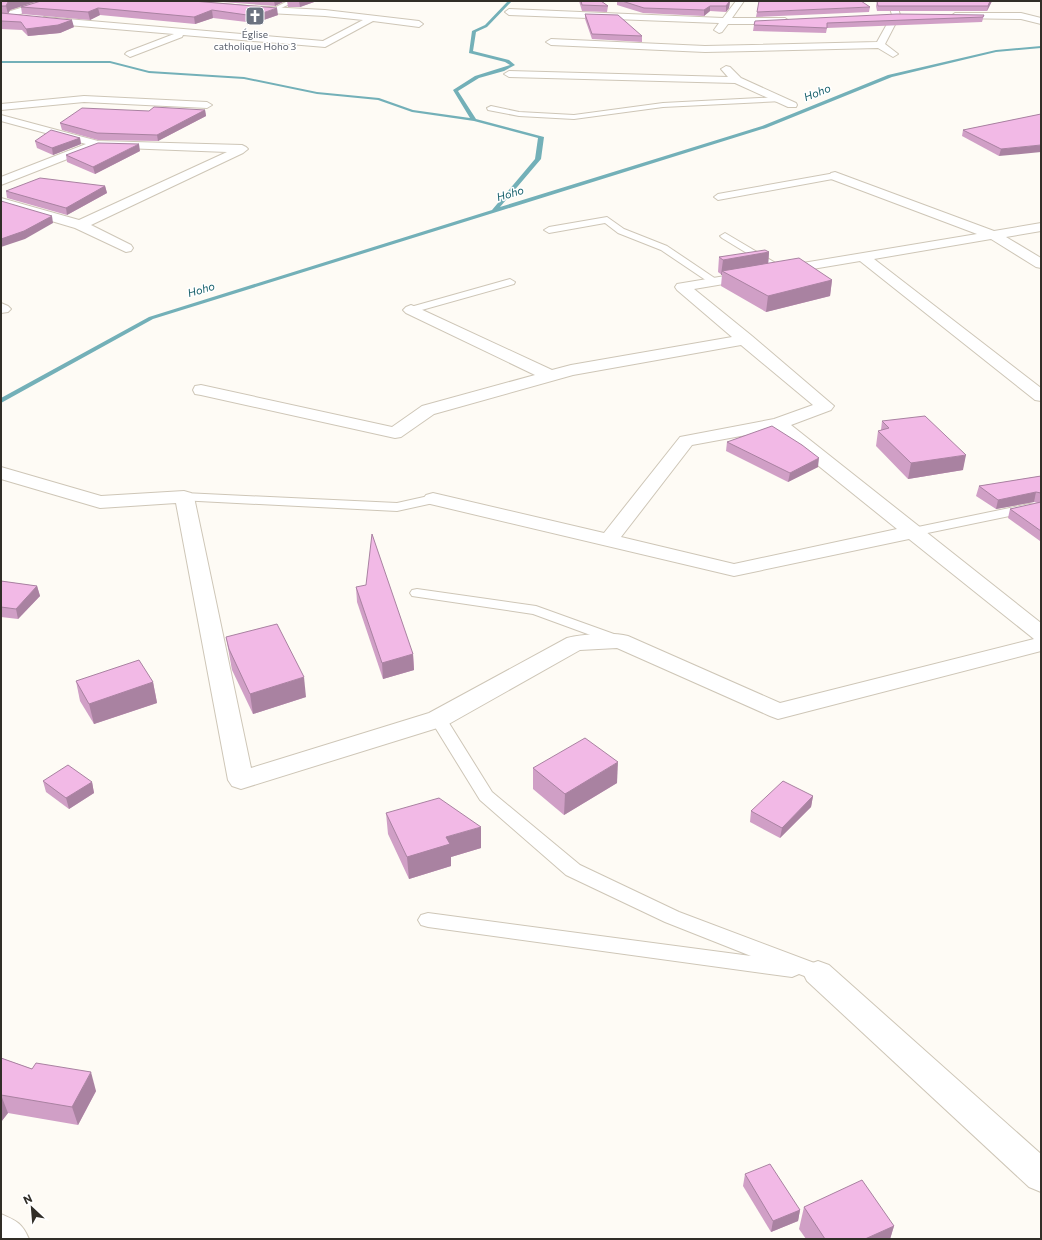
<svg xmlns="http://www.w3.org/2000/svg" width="1042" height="1240" font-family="Commissioner,sans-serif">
	<rect width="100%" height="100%" fill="#fefbf5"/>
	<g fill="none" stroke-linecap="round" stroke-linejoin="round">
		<polygon fill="#73b0b8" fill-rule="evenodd" points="508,1 512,1 487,27 476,32 473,51 509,60 515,65 504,71 479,78 458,91 476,119 544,137 541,159 500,207 762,126 888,75 996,50 1041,46 1041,48 996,52 892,77 766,128 153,319 1,403 1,398 149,317 492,210 535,159 538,138 474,121 412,112 378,100 317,94 244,79 149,73 110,63 1,63 1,61 110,61 149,71 244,77 317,92 379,98 413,110 470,118 453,90 475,76 510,65 505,62 469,53 472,31 485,25"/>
		<defs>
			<g id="service">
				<polygon points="288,1 296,1 277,10 272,9"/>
				<polygon points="779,97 783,99 782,101 663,107 574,119 519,116 488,110 487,108 491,106 519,112 574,115 663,103"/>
				<polygon points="835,173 839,176 838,178 718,200 714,197 718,194"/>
				<polygon points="607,217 624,229 667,246 719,281 718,283 710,283 661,250 618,233 605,223 549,233 544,230 549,227"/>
				<polygon points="725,233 784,268 786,270 781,273 778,272 722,238 720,236"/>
				<polygon points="510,279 515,282 514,284 411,313 406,310 407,308"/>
				<polygon points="184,493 397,503 433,495 438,496 440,499 438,502 397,511 179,500 177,497 179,494"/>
				<polygon points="1029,504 1034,505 1036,508 1034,511 913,536 908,535 906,532 908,529 913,528"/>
				<polygon points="417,589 536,606 625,638 628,641 625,644 620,646 615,644 533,614 412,596 410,593 412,590"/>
				<polygon points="438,714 444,715 492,792 580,865 679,912 825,967 828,973 825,979 818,981 799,974 792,977 428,927 421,925 418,920 421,915 428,913 751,956 665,922 566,875 480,800 430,719 432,715"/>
			</g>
			<g id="minor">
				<polygon points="43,1 56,1 55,3 1,20 1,14"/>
				<polygon points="156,1 188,1 247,6 325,10 419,21 423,24 419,27 373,21 325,47 183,35 182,37 130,57 125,54 127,52 174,34 44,23 40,20 44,17 323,41 363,20 325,16 247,12 160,4"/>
				<polygon points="736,1 744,1 732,18 785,18 789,21 785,24 728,24 722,32 719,33 714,30 719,23 509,15 505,12 509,9 723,18"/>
				<polygon points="888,1 896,1 900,15 885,44 898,54 893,57 878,48 705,52 551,45 546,42 551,39 705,46 877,42 892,15"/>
				<polygon points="955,13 1021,13 1041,18 1041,24 1021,19 952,18 951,16"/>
				<polygon points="726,66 730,67 741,78 796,103 797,105 796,107 788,107 735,83 509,77 504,74 509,71 728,77 721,69"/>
				<polygon points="84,96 207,102 212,105 207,108 84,102 1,110 1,104"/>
				<polygon points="1,115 98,141 242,145 246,147 248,149 243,153 91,225 131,245 133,248 131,251 126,252 75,228 1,206 1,198 79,220 227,152 98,147 1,185 1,177 86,144 1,121"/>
				<path d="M 835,172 L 994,231 L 1041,223 L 1041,231 L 1006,237 L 1041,258 L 1041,268 L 1036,267 L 991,239 L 874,259 L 1041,388 L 1041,401 L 1035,400 L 860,261 L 694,289 L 752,336 L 834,406 L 831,410 L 791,425 L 1041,623 L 1041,651 L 778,719 L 770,716 L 617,648 L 580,650 L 447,725 L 241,789 L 232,786 L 228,780 L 176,503 L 100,508 L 1,479 L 1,467 L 101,496 L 184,491 L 191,493 L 194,497 L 251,768 L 429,713 L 567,638 C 583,634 612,632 628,636 L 780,703 L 1034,639 L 909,539 L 734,576 L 426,503 L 423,499 L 426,495 L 433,493 L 604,533 L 680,437 L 774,419 L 813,405 L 741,345 L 573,375 L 434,414 L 401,437 L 395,438 L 201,395 L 195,394 L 193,390 L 195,386 L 201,385 L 392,427 L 422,406 L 535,375 L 406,313 L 403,310 L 406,307 L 411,305 L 416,307 L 552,370 L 571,365 L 732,337 L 677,290 L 675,287 L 677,284 L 977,234 L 831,179 L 829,176 L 831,173 ZM 774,430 L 897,529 L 734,564 L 621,537 L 692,445 Z"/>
				<polygon points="1,303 8,306 11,309 8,312 1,313"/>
				<polygon points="818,961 829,965 1041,1154 1041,1192 1029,1187 807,981 803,973 807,965"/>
				<path d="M 1,1214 C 17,1221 22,1223 29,1239 L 1,1239 Z"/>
			</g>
		</defs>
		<use href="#service" stroke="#cec6b7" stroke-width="2"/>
		<use href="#minor" stroke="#cec6b7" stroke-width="2"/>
		<use href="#service" fill="#fff" fill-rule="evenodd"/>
		<use href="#minor" fill="#fff" fill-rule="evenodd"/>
	</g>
	<g fill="#d09fc6">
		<polygon points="1,1 38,1 10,10 8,14 4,14 74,27 60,33 28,36 22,30 1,29"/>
		<polygon points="193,1 278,15 255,23 213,18 195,24 100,15 90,20 22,14 21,7"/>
		<polygon points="208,1 285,1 275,6"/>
		<polygon points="287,1 317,1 300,7 288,7"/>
		<polygon points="579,1 601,1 608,6 607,12 582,11"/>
		<polygon points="617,1 730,1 729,8 726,12 710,11 704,16 643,13 617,5"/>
		<polygon points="877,1 992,1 987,11 877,11 876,6"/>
		<polygon points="870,7 869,12 756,17 757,12"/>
		<polygon points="585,14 642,36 642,42 592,39 585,19"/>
		<polygon points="984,15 982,22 827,28 826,33 753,31 754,25"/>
		<polygon points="205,110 206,116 158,141 98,140 62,130 60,123 149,111"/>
		<polygon points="1041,114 999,156 962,136 963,130"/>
		<polygon points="80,138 81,144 53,155 37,148 35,141"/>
		<polygon points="140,151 95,174 67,162 66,155"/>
		<polygon points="105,186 107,193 67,215 7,198 6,191"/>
		<polygon points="769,252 768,263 832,280 830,296 766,312 721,286 722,275 718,272 719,257"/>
		<polygon points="882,421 963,470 908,479 876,446 878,431 881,430"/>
		<polygon points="727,442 818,467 788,482 726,451"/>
		<polygon points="1041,476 1041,541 1040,541 1008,518 1010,509 1038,503 1034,502 996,509 976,496 979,486"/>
		<polygon points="1,581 37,586 40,596 18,619 1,617"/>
		<polygon points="356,587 413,654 414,670 383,679 357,602"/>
		<polygon points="226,637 306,697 253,714 232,670"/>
		<polygon points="76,681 153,682 157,703 94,724 80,701"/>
		<polygon points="533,768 617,783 564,815 533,789"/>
		<polygon points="43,781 92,782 94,793 69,809 46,792"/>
		<polygon points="813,796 811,807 780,838 750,822 751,811"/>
		<polygon points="386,813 481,848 451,857 451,866 409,879 388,834"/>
		<polygon points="1,1058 96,1091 78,1125 8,1113 1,1122"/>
		<polygon points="745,1174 800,1210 798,1221 771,1232 743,1186"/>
		<polygon points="804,1207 894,1226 890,1239 806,1239 799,1229"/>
	</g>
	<g fill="#a982a1">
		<polygon points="12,1 38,1 10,10 8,14 6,6 8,2"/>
		<polygon points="274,1 285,1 275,6"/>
		<polygon points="299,1 317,1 300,7"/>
		<polygon points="730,1 729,8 726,12 726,6"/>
		<polygon points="990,1 992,1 987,11 988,6"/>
		<polygon points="710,6 710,11 704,16 704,10"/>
		<polygon points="98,8 100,15 90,20 88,12"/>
		<polygon points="277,8 278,15 255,23 254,16"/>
		<polygon points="212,10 213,18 195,24 194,17"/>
		<polygon points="72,20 74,27 60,33 28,36 26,29"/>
		<polygon points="205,110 206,116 158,141 157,135"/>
		<polygon points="80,138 81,144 53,155 52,148"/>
		<polygon points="139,144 140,151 95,174 93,167"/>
		<polygon points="1041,145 1041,152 999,156 1001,149"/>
		<polygon points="105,186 107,193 67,215 66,208"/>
		<polygon points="52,216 53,223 25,239 1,247 1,239"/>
		<polygon points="769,252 768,267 722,271 722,275 721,275 723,260"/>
		<polygon points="832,280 830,296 766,312 768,296"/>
		<polygon points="966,455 963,470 908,479 911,463"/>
		<polygon points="819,458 818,467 788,482 790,473"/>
		<polygon points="1036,492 1034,502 996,509 998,500"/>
		<polygon points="37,586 40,596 18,619 16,609"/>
		<polygon points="413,654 414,670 383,679 382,663"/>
		<polygon points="304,677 306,697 253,714 250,694"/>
		<polygon points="153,682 157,703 94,724 89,704"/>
		<polygon points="618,762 617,783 564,815 565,794"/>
		<polygon points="92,782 94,793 69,809 66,798"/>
		<polygon points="813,796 811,807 780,838 782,828"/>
		<polygon points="481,827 481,848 451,857 451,866 409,879 407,857 446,837"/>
		<polygon points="91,1072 96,1091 78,1125 72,1107"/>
		<polygon points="1,1095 8,1113 1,1122"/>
		<polygon points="800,1210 798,1221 771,1232 773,1221"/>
		<polygon points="894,1226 890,1239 865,1239"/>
	</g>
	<g fill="#f2b9e6" stroke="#a982a1">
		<polygon points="1,1 12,1 8,2 6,6 1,6"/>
		<polygon points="41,1 193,1 277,8 254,16 212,10 194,17 98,8 88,12 21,7"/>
		<polygon points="581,1 601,1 608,6 582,5"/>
		<polygon points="622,1 730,1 729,2 726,6 710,6 704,10 644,8"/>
		<polygon points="759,1 861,1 870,7 757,12"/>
		<polygon points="877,1 990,1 988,6 878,6"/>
		<polygon points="1,13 72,20 58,25 26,29 21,22 1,21"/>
		<polygon points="585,14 618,15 642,36 592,34"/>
		<polygon points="897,14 984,15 983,17 827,23 827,28 754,25 755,21"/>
		<polygon points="154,107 205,110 157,135 97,133 60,123 82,108 149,111"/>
		<polygon points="1041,114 1041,145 1001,149 963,130"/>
		<polygon points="51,130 80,138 52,148 35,141"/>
		<polygon points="98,143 139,144 93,167 66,155"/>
		<polygon points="40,178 105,186 66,208 6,191"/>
		<polygon points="1,201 52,216 24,231 1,239"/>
		<polygon points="765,250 769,252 723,260 719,257"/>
		<polygon points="799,258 832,280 768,296 722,271"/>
		<polygon points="925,416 966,455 911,463 878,431 889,428 882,421"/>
		<polygon points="772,426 802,445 819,458 790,473 727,442"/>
		<polygon points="1041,476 1041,493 1036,492 998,500 979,486"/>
		<polygon points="1041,502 1041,531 1010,509"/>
		<polygon points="372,534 413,654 382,663 356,587 366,585"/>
		<polygon points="1,581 37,586 16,609 1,607"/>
		<polygon points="277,624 304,677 250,694 229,649 226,637"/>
		<polygon points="139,660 153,682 89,704 76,681"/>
		<polygon points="585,738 618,762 565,794 533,768"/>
		<polygon points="68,765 92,782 66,798 43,781"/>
		<polygon points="783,781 813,796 782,828 751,811"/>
		<polygon points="439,798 481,827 446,837 450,844 407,857 386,813"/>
		<polygon points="1,1058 32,1069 36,1063 91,1072 72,1107 1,1095"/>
		<polygon points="770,1164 800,1210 773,1221 745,1174"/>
		<polygon points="862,1180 894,1226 865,1239 825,1239 804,1207"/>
	</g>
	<defs>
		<symbol id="church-square" viewBox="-11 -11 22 22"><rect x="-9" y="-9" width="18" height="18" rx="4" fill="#6b7280" stroke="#fff"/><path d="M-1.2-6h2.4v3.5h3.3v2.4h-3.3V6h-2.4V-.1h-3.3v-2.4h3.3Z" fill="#fff"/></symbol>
	</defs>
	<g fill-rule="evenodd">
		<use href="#church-square" x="244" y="5" width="22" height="22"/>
	</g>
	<g text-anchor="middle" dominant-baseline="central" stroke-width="3" stroke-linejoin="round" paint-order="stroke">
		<g font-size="10" fill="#5b616d" stroke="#fff">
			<text x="255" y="34">Église<tspan x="255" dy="12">catholique Hoho 3</tspan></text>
		</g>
		<g font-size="11" font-style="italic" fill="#18616c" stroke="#fff">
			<text transform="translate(817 92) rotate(-22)">Hoho</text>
			<text transform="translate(510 193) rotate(-17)">Hoho</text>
			<text transform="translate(201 289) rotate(-17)">Hoho</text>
		</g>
	</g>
	<rect width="1042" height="1240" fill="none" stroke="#312e28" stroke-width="4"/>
	<g transform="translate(32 1208) rotate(334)" stroke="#ffffff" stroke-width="3" paint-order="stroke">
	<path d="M0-3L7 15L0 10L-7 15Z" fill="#312e28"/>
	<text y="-6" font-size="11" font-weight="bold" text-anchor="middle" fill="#312e28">N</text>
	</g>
</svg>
